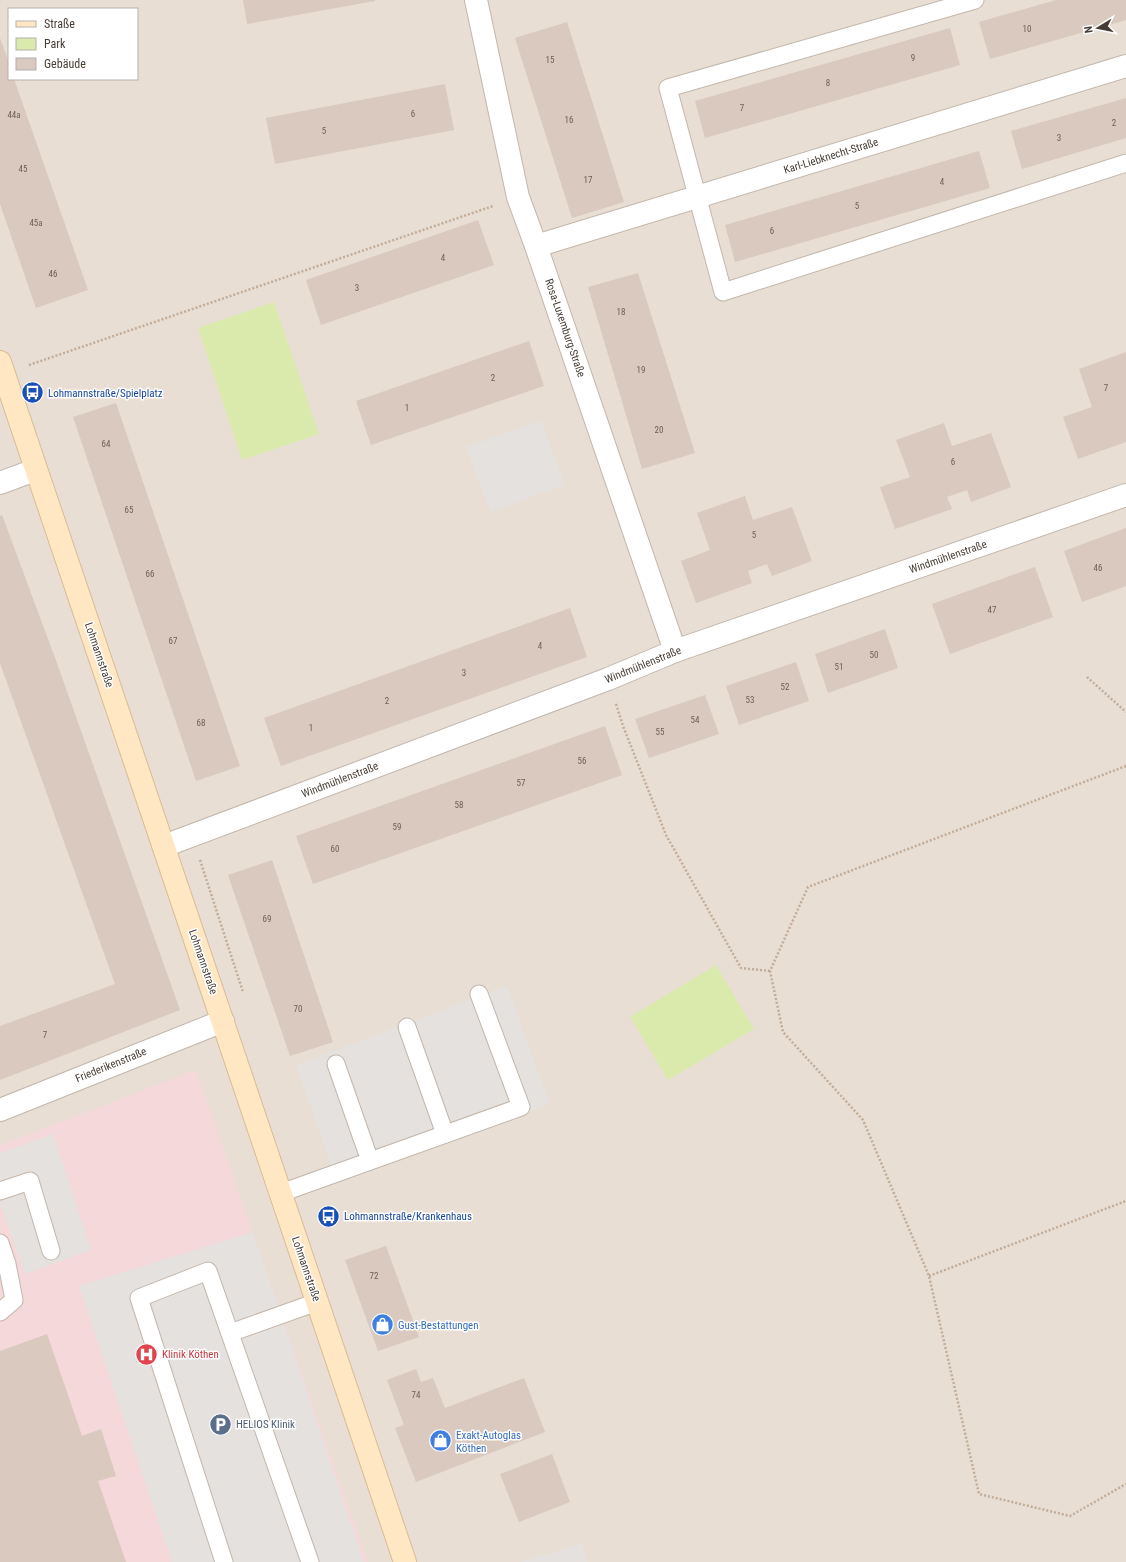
<svg xmlns="http://www.w3.org/2000/svg" width="1126" height="1562" font-family="'Roboto Condensed',sans-serif">
	<rect width="100%" height="100%" fill="#f4ede6"/>
	<path fill="#e8ded4" fill-rule="evenodd" d="M 0,0 L 1126,0 L 1126,1562 L 0,1562 ZM 9,9 L 137,9 L 137,79 L 9,79 Z"/>
	<polygon fill="#f5d8da" points="196,1070 368,1562 0,1562 0,1145"/>
	<g fill="#d9eaac">
		<polygon points="274,302 319,434 242,460 198,328"/>
		<polygon points="716,965 754,1029 668,1080 630,1017"/>
	</g>
	<g fill="#e4e1de">
		<polygon points="541,420 565,485 490,512 466,447"/>
		<polygon points="507,986 550,1104 337,1183 296,1065"/>
		<polygon points="53,1134 91,1250 25,1274 0,1203 0,1153"/>
		<polygon points="253,1232 364,1562 172,1562 79,1286"/>
		<polygon points="582,1543 588,1562 521,1562"/>
	</g>
	<g fill="#d9c9be">
		<polygon points="243,0 375,0 375,1 247,24"/>
		<polygon points="1056,0 1126,0 1126,20 990,59 979,22"/>
		<polygon points="567,22 624,202 572,218 515,38"/>
		<polygon points="950,28 960,65 705,138 695,101"/>
		<polygon points="0,38 9,63 9,79 14,79 88,290 36,308 0,204"/>
		<polygon points="445,84 454,130 275,164 266,118"/>
		<polygon points="1126,98 1126,138 1022,169 1011,131"/>
		<polygon points="979,151 990,188 735,262 725,225"/>
		<polygon points="478,220 494,265 321,325 306,280"/>
		<polygon points="638,273 695,453 642,469 588,287"/>
		<polygon points="529,341 544,386 371,445 356,401"/>
		<polygon points="1126,352 1126,442 1078,459 1063,417 1092,407 1079,369"/>
		<polygon points="116,403 240,766 196,781 73,417"/>
		<polygon points="944,423 952,446 991,433 1011,487 971,502 967,490 947,497 952,509 895,529 880,487 910,477 896,440"/>
		<polygon points="745,496 753,520 792,507 812,561 772,576 767,564 748,571 752,583 696,603 681,561 710,550 697,513"/>
		<polygon points="2,515 58,666 180,1010 0,1080 0,1026 115,984 0,663 0,516"/>
		<polygon points="1126,528 1126,586 1082,602 1064,551"/>
		<polygon points="1035,567 1053,617 950,654 932,604"/>
		<polygon points="570,608 587,657 281,766 264,718"/>
		<polygon points="885,629 898,668 828,693 815,654"/>
		<polygon points="796,662 809,701 739,725 726,686"/>
		<polygon points="705,695 719,734 649,758 635,719"/>
		<polygon points="605,726 622,775 313,884 296,836"/>
		<polygon points="272,860 333,1042 290,1056 228,875"/>
		<polygon points="386,1246 419,1337 378,1351 345,1260"/>
		<polygon points="47,1334 82,1436 101,1429 116,1476 98,1481 126,1562 0,1562 0,1351"/>
		<polygon points="416,1369 421,1382 433,1378 445,1408 524,1378 545,1432 416,1482 395,1428 404,1425 387,1380"/>
		<polygon points="552,1454 570,1502 519,1522 500,1474"/>
	</g>
	<g fill="none" stroke-linecap="round" stroke-linejoin="round">
		<defs>
			<g id="lane">
				<polyline points="975,0 668,88 723,292 1126,163"/>
				<polyline points="407,1027 445,1134"/>
				<polyline points="336,1064 370,1161"/>
				<polyline points="0,1191 30,1181 51,1251"/>
				<polyline points="281,1193 521,1107 479,994"/>
				<polyline points="0,1243 7,1264 14,1300 0,1312"/>
				<polyline points="230,1333 317,1302"/>
				<polyline points="224,1562 139,1298 208,1271 310,1562"/>
			</g>
			<g id="street">
				<polyline points="476,0 518,197 536,246 675,651"/>
				<polyline points="536,246 1126,66"/>
				<polyline points="0,483 35,470"/>
				<polyline points="164,846 608,679 675,651 1126,495"/>
				<polyline points="0,1110 223,1021"/>
			</g>
			<polyline id="secondary" points="0,362 405,1562"/>
		</defs>
		<use href="#lane" stroke="#c3b6ab" stroke-width="19"/>
		<use href="#street" stroke="#c3b6ab" stroke-width="24"/>
		<use href="#secondary" stroke="#d9bb95" stroke-width="24"/>
		<g stroke="#c2ac98" stroke-width="2.5" stroke-dasharray="2 2" stroke-linecap="butt">
			<polyline points="29,365 493,206"/>
			<polyline points="1087,677 1126,712"/>
			<polyline points="616,704 623,726 666,835 741,968 770,971"/>
			<polyline points="1126,766 808,887 770,971 783,1032 863,1120 929,1276 979,1494 1070,1516 1126,1484"/>
			<polyline points="200,860 243,992"/>
			<polyline points="929,1276 1126,1201"/>
		</g>
		<use href="#lane" stroke="#fff" stroke-width="17"/>
		<use href="#street" stroke="#fff" stroke-width="22"/>
		<use href="#secondary" stroke="#ffe7c4" stroke-width="22"/>
	</g>
	<defs>
		<symbol id="bus-disc" viewBox="-11 -11 22 22"><circle r="9.5" fill="#1a4fb4" stroke="#fff"/><path d="M-5-6H5V4H4V6H2V4H-2V6H-4V4H-5ZM-3.5-4V0h7V-4ZM-3.5 1.2v1.5H-2V1.2ZM2 1.2v1.5H3.5V1.2Z" fill="#fff"/></symbol>
		<symbol id="shop-disc" viewBox="-11 -11 22 22"><circle r="9.5" fill="#3f7fe0" stroke="#fff"/><path d="M-5-2.5h2.3a2.7 3.5 0 0 1 5.4 0H5L5.5 6h-11ZM-1.5-2.5h3a1.5 2.3 0 0 0-3 0Z" fill="#fff"/></symbol>
		<symbol id="hospital-disc" viewBox="-11 -11 22 22"><circle r="9.5" fill="#e0444e" stroke="#fff"/><path d="M-5-5h3v3.5h4V-5h3V5h-3V1.5h-4V5h-3Z" fill="#fff"/></symbol>
		<symbol id="parking-disc" viewBox="-11 -11 22 22"><circle r="9.5" fill="#5c6f8a" stroke="#fff"/><path d="M-3.5-5.5H1a3.5 3.5 0 0 1 0 7H-1V5.5H-3.5ZM-1-3.4V-.6H.8a1.4 1.4 0 0 0 0-2.8Z" fill="#fff"/></symbol>
	</defs>
	<g fill-rule="evenodd">
		<use href="#bus-disc" x="20" y="380" width="25" height="25"/>
		<use href="#bus-disc" x="316" y="1204" width="25" height="25"/>
		<use href="#shop-disc" x="370" y="1312" width="25" height="25"/>
		<use href="#hospital-disc" x="134" y="1342" width="25" height="25"/>
		<use href="#parking-disc" x="208" y="1412" width="25" height="25"/>
		<use href="#shop-disc" x="428" y="1428" width="25" height="25"/>
	</g>
	<g text-anchor="middle" dominant-baseline="central" stroke-width="3" stroke-linejoin="round" paint-order="stroke">
		<g font-size="9" fill="#6c6057">
			<text x="1027" y="29">10</text>
			<text x="913" y="58">9</text>
			<text x="550" y="60">15</text>
			<text x="828" y="83">8</text>
			<text x="742" y="108">7</text>
			<text x="413" y="114">6</text>
			<text x="14" y="115">44a</text>
			<text x="569" y="120">16</text>
			<text x="1114" y="123">2</text>
			<text x="324" y="131">5</text>
			<text x="1059" y="138">3</text>
			<text x="23" y="169">45</text>
			<text x="588" y="180">17</text>
			<text x="942" y="182">4</text>
			<text x="857" y="206">5</text>
			<text x="36" y="223">45a</text>
			<text x="772" y="231">6</text>
			<text x="443" y="258">4</text>
			<text x="53" y="274">46</text>
			<text x="357" y="288">3</text>
			<text x="621" y="312">18</text>
			<text x="641" y="370">19</text>
			<text x="493" y="378">2</text>
			<text x="1106" y="388">7</text>
			<text x="407" y="408">1</text>
			<text x="659" y="430">20</text>
			<text x="106" y="444">64</text>
			<text x="953" y="462">6</text>
			<text x="129" y="510">65</text>
			<text x="754" y="535">5</text>
			<text x="1098" y="568">46</text>
			<text x="150" y="574">66</text>
			<text x="992" y="610">47</text>
			<text x="173" y="641">67</text>
			<text x="540" y="646">4</text>
			<text x="874" y="655">50</text>
			<text x="839" y="667">51</text>
			<text x="464" y="673">3</text>
			<text x="785" y="687">52</text>
			<text x="750" y="700">53</text>
			<text x="387" y="701">2</text>
			<text x="695" y="720">54</text>
			<text x="201" y="723">68</text>
			<text x="311" y="728">1</text>
			<text x="660" y="732">55</text>
			<text x="582" y="761">56</text>
			<text x="521" y="783">57</text>
			<text x="459" y="805">58</text>
			<text x="397" y="827">59</text>
			<text x="335" y="849">60</text>
			<text x="267" y="919">69</text>
			<text x="298" y="1009">70</text>
			<text x="45" y="1035">7</text>
			<text x="374" y="1276">72</text>
			<text x="416" y="1395">74</text>
		</g>
		<g font-size="11" fill="#473d35" stroke="#fff">
			<text transform="translate(831 156) rotate(-17)">Karl-Liebknecht-Straße</text>
			<text transform="translate(565 328) rotate(71)">Rosa-Luxemburg-Straße</text>
			<text transform="translate(948 557) rotate(-19)">Windmühlenstraße</text>
			<text transform="translate(99 655) rotate(71)">Lohmannstraße</text>
			<text transform="translate(643 665) rotate(-22)">Windmühlenstraße</text>
			<text transform="translate(340 780) rotate(-21)">Windmühlenstraße</text>
			<text transform="translate(203 962) rotate(71)">Lohmannstraße</text>
			<text transform="translate(111 1065) rotate(-22)">Friederikenstraße</text>
			<text transform="translate(306 1269) rotate(71)">Lohmannstraße</text>
		</g>
		<g font-size="11" fill="#164399" stroke="#fff" text-anchor="start">
			<text x="48" y="393">Lohmannstraße/Spielplatz</text>
			<text x="344" y="1216">Lohmannstraße/Krankenhaus</text>
		</g>
		<g font-size="11" fill="#366cbe" stroke="#fff" text-anchor="start">
			<text x="398" y="1325">Gust-Bestattungen</text>
			<text x="456" y="1435">Exakt-Autoglas<tspan x="456" dy="13">Köthen</tspan></text>
		</g>
		<g font-size="11" fill="#be3a42" stroke="#fff" text-anchor="start">
			<text x="162" y="1354">Klinik Köthen</text>
		</g>
		<g font-size="11" fill="#4e5e75" stroke="#fff" text-anchor="start">
			<text x="236" y="1424">HELIOS Klinik</text>
		</g>
	</g>
	<rect x="8" y="8" width="130" height="72" fill="#ffffff" stroke="#b5b1ae"/>
	<rect x="16" y="21" width="20" height="6" fill="#ffe7c4" stroke="#b5b1ae"/>
	<text x="44" y="28" font-size="12" fill="#473d35">Straße</text>
	<rect x="16" y="38" width="20" height="12" fill="#d9eaac" stroke="#b5b1ae"/>
	<text x="44" y="48" font-size="12" fill="#473d35">Park</text>
	<rect x="16" y="58" width="20" height="12" fill="#d9c9be" stroke="#b5b1ae"/>
	<text x="44" y="68" font-size="12" fill="#473d35">Gebäude</text>
	<g transform="translate(1098 28) rotate(260)" stroke="#ffffff" stroke-width="3" paint-order="stroke">
	<path d="M0-3L7 15L0 10L-7 15Z" fill="#473d35"/>
	<text y="-6" font-size="11" font-weight="bold" text-anchor="middle" fill="#473d35">N</text>
	</g>
</svg>
